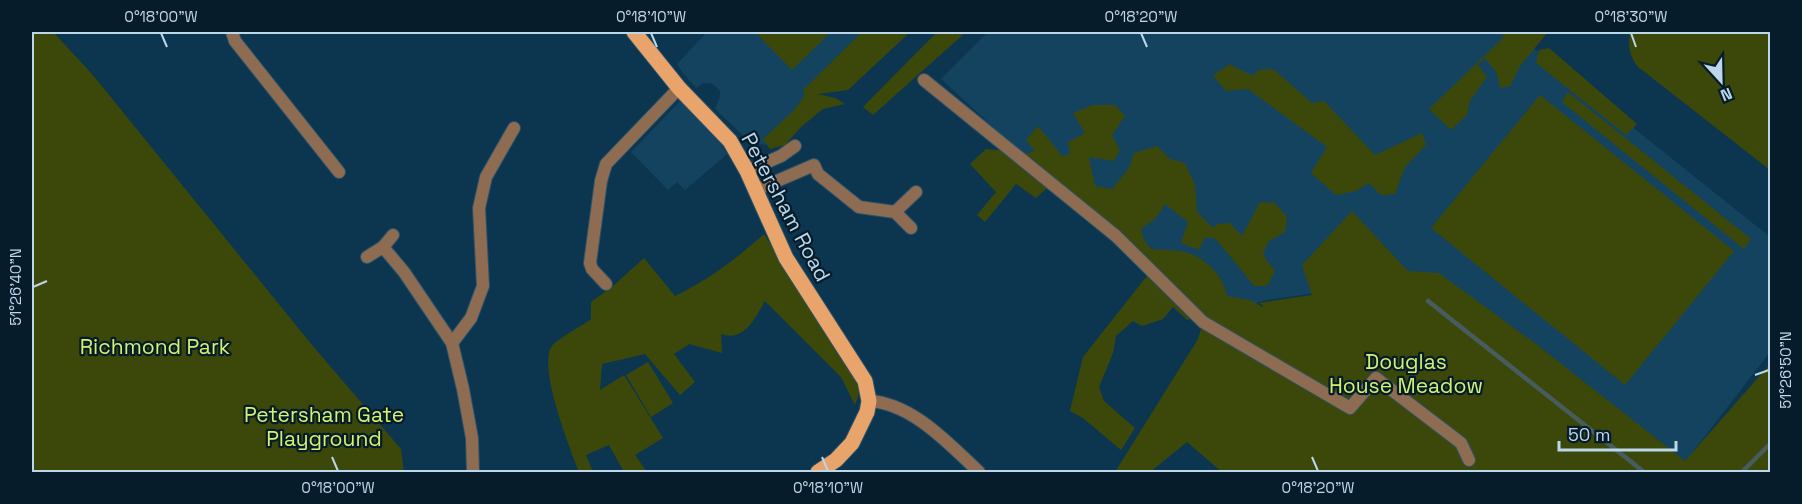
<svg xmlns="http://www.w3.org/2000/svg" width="1802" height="504" font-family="'Space Grotesk',sans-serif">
	<rect width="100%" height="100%" fill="#0c364f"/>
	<g fill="#144360">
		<polygon points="707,32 866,32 773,141 765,145 749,141 715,109 720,96 720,91 715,86 710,83 703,83 696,88 683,73 677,64"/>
		<polygon points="988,32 1520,32 1517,35 1770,237 1770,352 1685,462 1426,277 1267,300 1200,317 941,79"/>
		<polygon points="680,101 715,136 727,154 685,190 677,182 668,190 631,152"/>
	</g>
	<g fill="#3c480a">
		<polygon points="32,32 53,32 92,74 312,345 401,449 404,472 32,472"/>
		<polygon points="758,32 831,32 792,70 756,33"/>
		<polygon points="862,32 910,32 848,90 818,94 835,98 845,104 823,109 801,127 785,145 770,149 763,139 795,109 805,95 803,90"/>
		<polygon points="937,32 966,32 873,115 863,107"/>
		<polygon points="1500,32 1548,32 1520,66 1510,86 1500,88 1497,73 1485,58 1478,65 1487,77 1470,101 1467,115 1451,130 1429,109 1504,37"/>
		<path d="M 1630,32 L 1770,32 L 1770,170 L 1637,66 C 1629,54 1628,46 1630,32 Z"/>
		<polygon points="1549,48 1637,124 1626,135 1536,63 1539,50"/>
		<polygon points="1229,64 1253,76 1258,70 1273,69 1312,103 1324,101 1375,155 1422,133 1426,145 1405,167 1395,194 1381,195 1369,183 1356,191 1336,195 1311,173 1327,147 1248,89 1226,91 1213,76"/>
		<polygon points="1568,92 1751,239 1744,249 1562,102"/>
		<polygon points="1540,95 1734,251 1625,385 1431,228"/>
		<path d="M 1093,105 L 1115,105 L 1125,116 L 1112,135 L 1120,150 L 1114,161 L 1089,157 L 1095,186 L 1112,189 L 1129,168 L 1134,153 L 1157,146 L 1170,159 L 1185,163 L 1195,185 L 1197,212 L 1213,228 L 1217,224 L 1230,223 L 1242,236 L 1260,202 L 1275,203 L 1287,217 L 1285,232 L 1268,242 L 1263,255 L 1275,271 L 1267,286 L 1254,286 L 1216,239 L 1205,237 L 1199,250 L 1181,243 L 1188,222 L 1165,204 L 1155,219 L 1141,229 L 1144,240 L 1151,249 C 1161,250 1171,250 1180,251 C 1202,254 1223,274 1227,296 L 1253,301 L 1262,307 L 1263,306 L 1259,303 L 1312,295 L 1302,265 L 1352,211 L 1408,271 L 1439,273 L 1536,344 L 1685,461 L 1770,364 L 1770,472 L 1222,472 L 1187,442 L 1150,472 L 1115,472 L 1198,339 L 1203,322 L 1200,317 L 1187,320 L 1173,307 L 1163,319 L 1142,326 L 1133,321 L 1116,336 L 1113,353 L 1099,387 L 1104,401 L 1135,428 L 1121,450 L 1083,418 L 1070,411 L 1083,357 L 1154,267 L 1072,192 L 1056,180 L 1036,198 L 1016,184 L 985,222 L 977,215 L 996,192 L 970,164 L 986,149 L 1028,153 L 1035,151 L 1026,140 L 1038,126 L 1062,156 L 1070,154 L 1068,142 L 1085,133 L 1073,113 Z"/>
		<path d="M 764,234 L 856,380 L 859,393 L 855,405 L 841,377 L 765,301 C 755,318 745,342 721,334 L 722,353 L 689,344 L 674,354 L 695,382 L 680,395 L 645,354 L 602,364 L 600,390 L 624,375 L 663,438 L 635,455 L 647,472 L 624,472 L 609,445 L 586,455 L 593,472 L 579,472 C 570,449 537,366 552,346 C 556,340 583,325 591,319 L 591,302 L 612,287 L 644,258 L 675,296 C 710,279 736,259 764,234 Z"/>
		<polygon points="648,362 673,403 651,417 626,375"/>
	</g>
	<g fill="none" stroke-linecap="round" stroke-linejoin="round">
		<g stroke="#475c5f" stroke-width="4.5">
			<polyline points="1428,301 1644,472"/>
			<polyline points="1742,472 1770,444"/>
		</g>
		<defs>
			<g id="street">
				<polyline points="232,32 235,41 339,172"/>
				<polyline points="924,80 1116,236 1203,322 1350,408 1376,378 1461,443 1469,460"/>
				<polyline points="747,171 781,156 795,146"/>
				<polyline points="756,190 814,165 818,174 859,207 895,212 911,228"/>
				<polyline points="895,212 916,192"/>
				<polyline points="383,247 393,235"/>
				<polyline points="367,257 383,247 404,272 452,343 463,389 472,438 473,472"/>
				<polyline points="606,284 592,269 590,263 601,181 606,164 679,88"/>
				<polyline points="452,343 471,318 483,286 479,208 486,177 514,128"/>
				<path d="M 869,401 C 912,403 949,444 979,472"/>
			</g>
			<polyline id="primary" points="634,32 679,88 730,141 747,171 786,258 865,381 869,401 867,412 852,443 836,460 818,472"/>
		</defs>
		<use href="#street" stroke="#2c536b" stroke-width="14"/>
		<use href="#primary" stroke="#2c536b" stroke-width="17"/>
		<use href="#street" stroke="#8e6c51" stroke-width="12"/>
		<use href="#primary" stroke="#e8a46b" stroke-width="15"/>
	</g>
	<path fill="none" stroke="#bcd6ea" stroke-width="2" d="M 161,33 L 167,47M 651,33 L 657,47M 1141,33 L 1147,47M 1631,33 L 1636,47M 33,287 L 47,281M 1755,375 L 1769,370M 332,457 L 338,471M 822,457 L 828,471M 1312,457 L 1318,471"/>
	<g text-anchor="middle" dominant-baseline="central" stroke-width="4.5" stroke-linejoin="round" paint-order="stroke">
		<g font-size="21" fill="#bcd6ea" stroke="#061c2a">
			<text transform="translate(786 207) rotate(62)">Petersham Road</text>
		</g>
		<g font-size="21" fill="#d5f170" stroke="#061c2a">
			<text x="155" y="346">Richmond Park</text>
			<text x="1406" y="361">Douglas<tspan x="1406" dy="24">House Meadow</tspan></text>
			<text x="324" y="414">Petersham Gate<tspan x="324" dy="24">Playground</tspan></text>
		</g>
	</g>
	<rect width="1802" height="504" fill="none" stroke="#061c2a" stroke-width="66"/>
	<g transform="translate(1721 81) rotate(158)" stroke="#061c2a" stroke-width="4.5" paint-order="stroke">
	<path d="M0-4.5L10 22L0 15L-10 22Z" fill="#bcd6ea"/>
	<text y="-9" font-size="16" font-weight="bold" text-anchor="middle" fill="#bcd6ea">N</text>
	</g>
	<path d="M1559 441v9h117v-9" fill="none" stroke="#bcd6ea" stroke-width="3"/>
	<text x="1568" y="441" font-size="18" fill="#bcd6ea" stroke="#061c2a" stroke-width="4.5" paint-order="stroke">50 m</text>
	<rect x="33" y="33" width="1736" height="438" fill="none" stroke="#bcd6ea" stroke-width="2"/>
	<g font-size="15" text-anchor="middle" fill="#bcd6ea">
		<text x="161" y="22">0°18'00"W</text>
		<text x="651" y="22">0°18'10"W</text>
		<text x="1141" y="22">0°18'20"W</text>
		<text x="1631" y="22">0°18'30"W</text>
		<text transform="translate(16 287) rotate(-90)" y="5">51°26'40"N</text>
		<text transform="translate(1786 370) rotate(-90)" y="5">51°26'50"N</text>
		<text x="338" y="493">0°18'00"W</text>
		<text x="828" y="493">0°18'10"W</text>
		<text x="1318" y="493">0°18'20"W</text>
	</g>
</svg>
